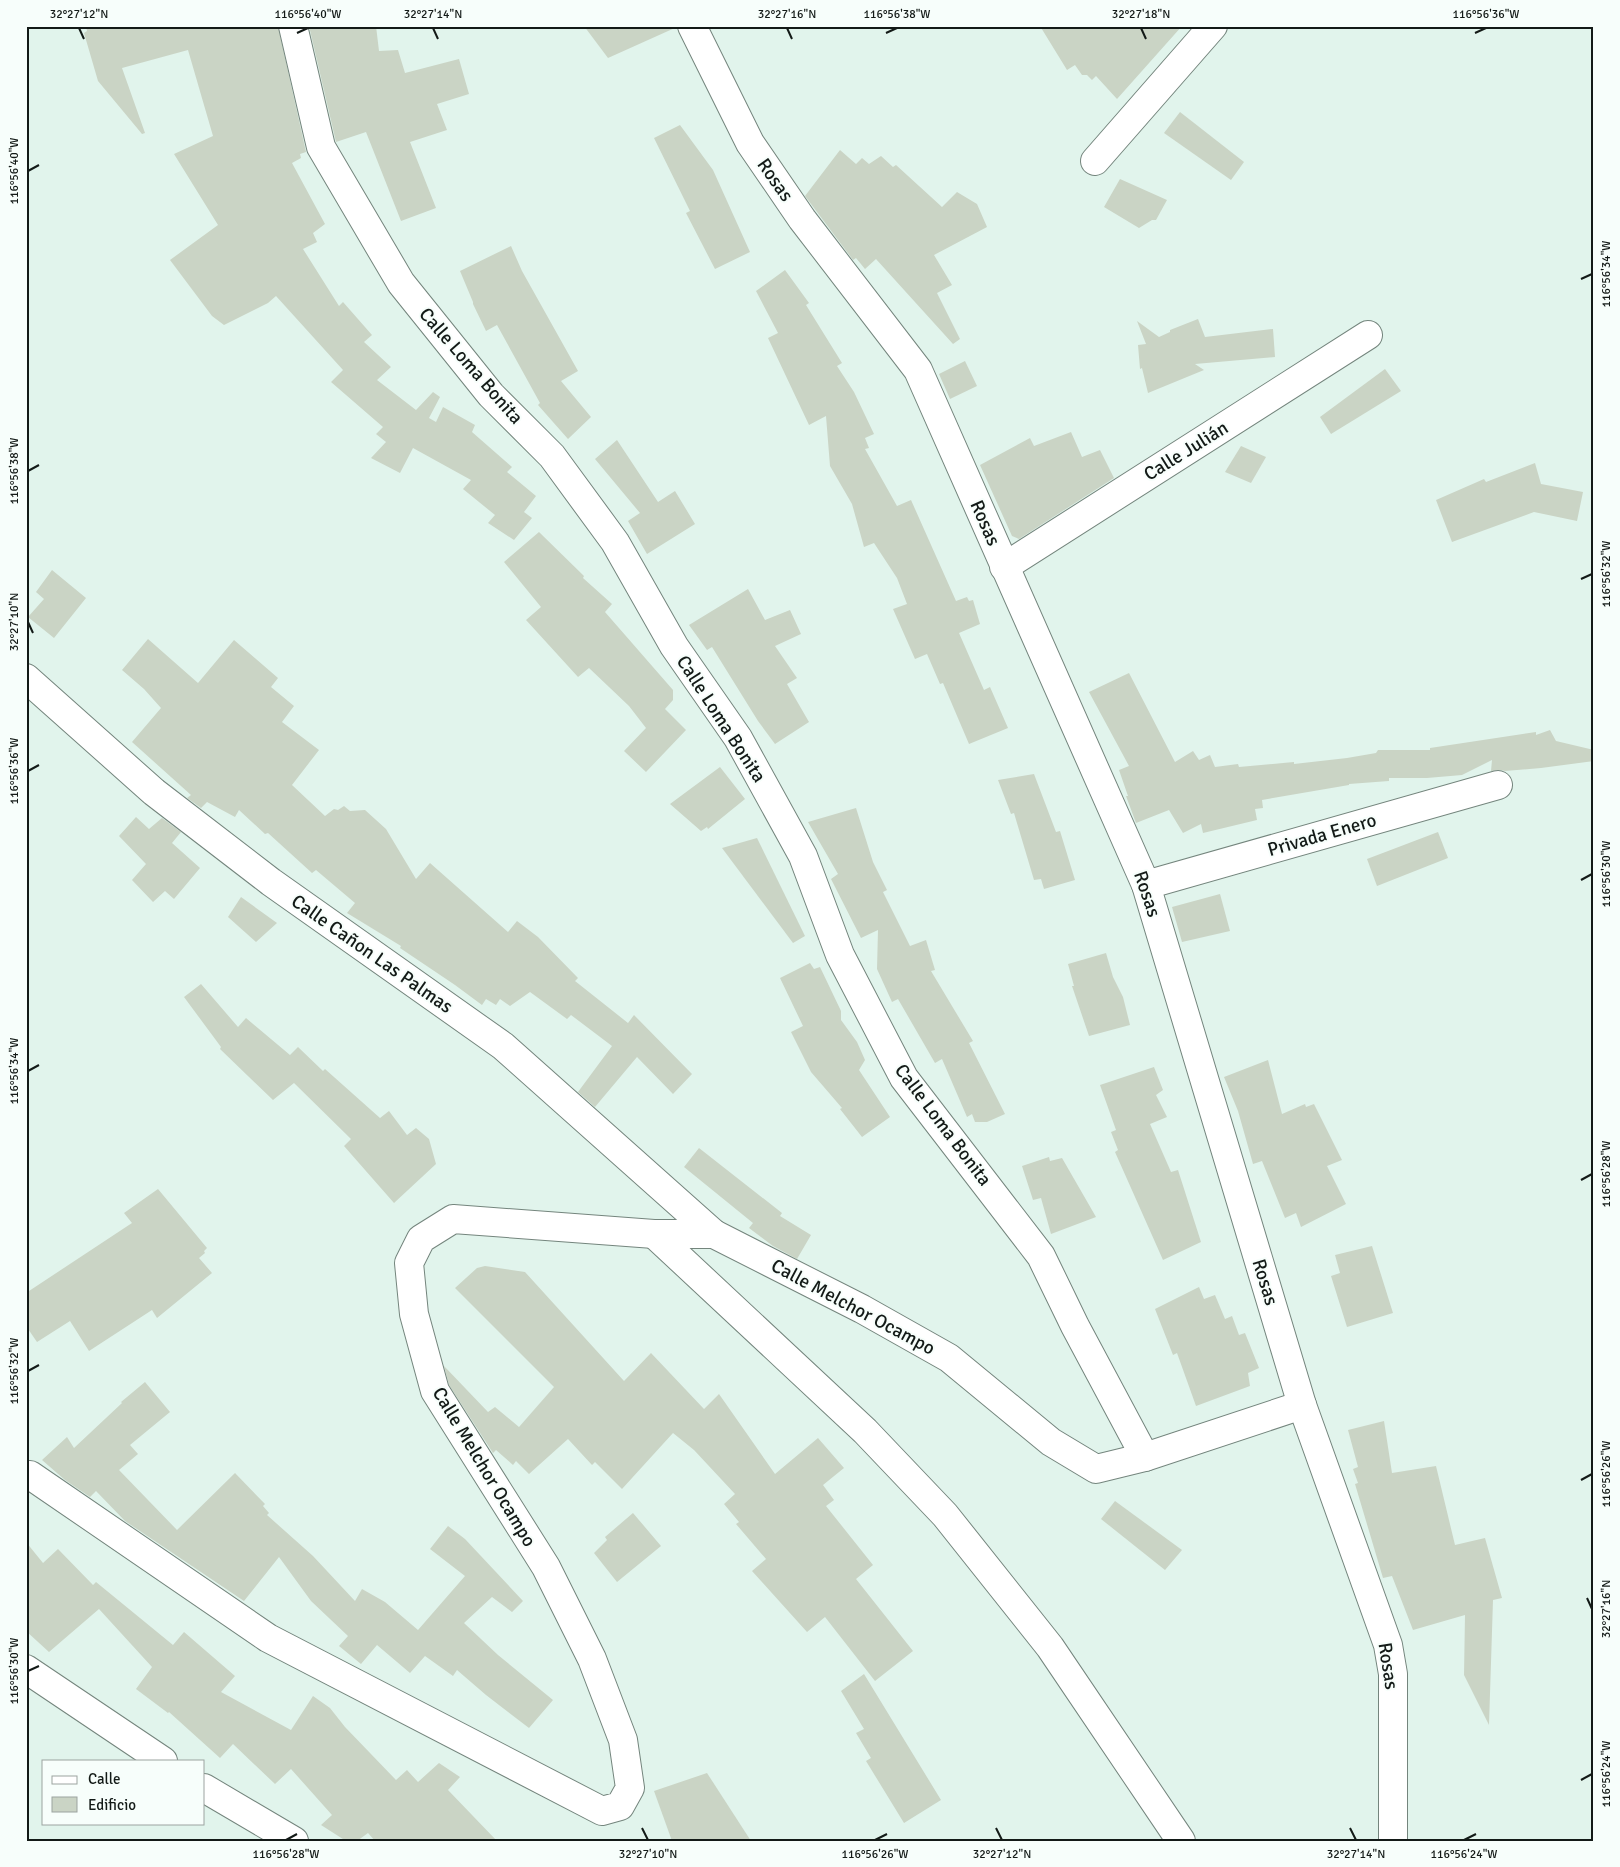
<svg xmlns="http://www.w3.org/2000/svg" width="1620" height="1867" font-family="Signika,sans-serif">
	<rect width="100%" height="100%" fill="#e1f4ec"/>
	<g fill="#cad4c5">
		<polygon points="86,26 278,26 306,152 300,154 301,158 292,163 325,224 313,233 317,242 303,249 339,306 343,302 372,335 364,342 391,367 377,380 416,410 433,392 440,397 429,418 436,422 443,407 475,425 472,432 512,467 507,472 536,496 524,512 532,518 514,540 488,523 495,515 463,489 471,480 413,448 400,473 371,458 386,442 376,434 383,427 331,382 343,370 276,296 268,303 224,325 212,316 170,260 218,225 174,154 213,136 188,50 122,68 145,133 142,134 98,81 84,33 87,31"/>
		<polygon points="309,26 376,26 379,51 398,50 405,73 459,59 469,94 437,104 447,130 410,142 436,208 401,221 366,132 336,142"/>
		<polygon points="584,26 677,26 677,27 608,58"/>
		<polygon points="1040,26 1182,26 1117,99 1096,76 1092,80 1087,75 1082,75 1075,65 1067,70"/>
		<polygon points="1180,112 1244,162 1231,180 1164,133"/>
		<polygon points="680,125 713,170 750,252 715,269 686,213 690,211 654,138"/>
		<polygon points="840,150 856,164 862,158 869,164 881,156 893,167 896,165 942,207 957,192 977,204 987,227 934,255 952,285 937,293 960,339 953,344 876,259 865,269 856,258 853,260 805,196"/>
		<polygon points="1120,179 1167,200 1156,220 1152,220 1139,228 1104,207"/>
		<polygon points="511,246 522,271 578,371 561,381 591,417 568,439 538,405 540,403 497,325 486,331 473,304 473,302 460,271"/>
		<polygon points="785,270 809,303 806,305 842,363 837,366 854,392 874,434 865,438 869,448 865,449 897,506 911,500 956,601 967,597 969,601 973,600 980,624 959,633 984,690 990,687 1008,728 969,744 943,683 940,684 927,654 915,659 893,609 907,604 897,578 874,543 864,547 852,504 830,466 826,416 809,425 768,338 778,333 756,291"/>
		<polygon points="1198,319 1205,337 1273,329 1275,357 1195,364 1204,370 1148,393 1142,368 1140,369 1138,345 1146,344 1137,321 1159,337 1170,332 1170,330"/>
		<polygon points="965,361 977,386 950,399 939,374"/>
		<polygon points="1385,369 1401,391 1331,434 1320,417"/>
		<polygon points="1071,432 1082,457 1100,450 1114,478 1019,539 1012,536 980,465 1030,438 1034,446"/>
		<polygon points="617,440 658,502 675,491 695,524 647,554 628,521 640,513 595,459"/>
		<polygon points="1241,446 1266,457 1251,483 1225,472"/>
		<polygon points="1535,463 1541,484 1583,492 1577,521 1534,512 1452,542 1436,500 1484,479 1486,482"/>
		<polygon points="539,532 584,576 583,578 612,604 605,612 673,690 673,700 665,709 686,730 646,772 624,751 646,728 629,706 589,668 578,677 526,620 541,607 504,562"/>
		<polygon points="52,570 86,598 54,638 28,617 44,599 36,592"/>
		<polygon points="748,589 765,620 790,610 801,634 775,646 797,678 787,684 809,722 775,744 758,721 712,647 707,650 689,625"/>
		<polygon points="148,639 198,683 234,640 278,678 271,687 294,706 282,722 319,750 292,785 325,816 334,809 338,810 344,806 350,811 365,810 386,829 416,879 430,863 508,932 517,921 538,937 578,978 575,981 628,1023 634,1015 692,1074 673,1094 637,1057 595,1107 578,1092 612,1046 571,1015 567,1019 530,992 510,1006 500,999 496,1005 486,999 482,1005 455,985 400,948 401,946 347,913 355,903 316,870 312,873 268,833 265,834 239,810 235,817 207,802 201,808 187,798 191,795 132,742 161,708 144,689 122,670"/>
		<polygon points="1129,673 1175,762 1193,751 1199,760 1210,755 1215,767 1238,764 1239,767 1294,762 1294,764 1347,758 1376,753 1378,750 1430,750 1430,748 1536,732 1536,735 1550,730 1556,741 1594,750 1594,761 1541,768 1505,771 1501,770 1491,771 1492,760 1462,775 1427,778 1389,778 1389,781 1349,784 1349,785 1262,800 1263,808 1255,809 1257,820 1203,833 1201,824 1183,833 1169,810 1136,823 1126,796 1128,796 1119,770 1129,766 1089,692"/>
		<polygon points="720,767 745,799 708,829 707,827 701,831 670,804"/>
		<polygon points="1034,774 1056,832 1060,831 1075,880 1044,889 1041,879 1034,880 1014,813 1011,814 998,780"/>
		<polygon points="856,808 873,862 887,890 883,892 910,946 926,940 935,970 931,971 973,1041 969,1043 1005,1114 987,1122 975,1122 972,1114 967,1117 942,1059 935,1063 898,999 892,1002 877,969 878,930 861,938 831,879 838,874 808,822"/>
		<polygon points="136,817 149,829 162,818 181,832 172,843 200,868 174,899 165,891 153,902 132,880 146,864 119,836"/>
		<polygon points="1438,832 1448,858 1377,886 1367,859"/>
		<polygon points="757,838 805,936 793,943 722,848"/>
		<polygon points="1220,894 1230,931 1182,942 1172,907"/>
		<polygon points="241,897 277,923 256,942 228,917"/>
		<polygon points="1106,953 1113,977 1123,997 1130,1025 1089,1036 1072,986 1074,986 1068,964"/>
		<polygon points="810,963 814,969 820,967 841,1011 841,1020 857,1042 865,1060 859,1070 890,1117 862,1137 840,1109 842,1108 811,1072 791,1032 803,1026 780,978"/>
		<polygon points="201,984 238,1027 246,1018 290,1055 298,1047 323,1071 325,1069 380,1118 389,1111 407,1135 416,1128 429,1139 436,1164 394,1203 344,1146 351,1139 294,1083 273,1100 220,1049 221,1047 184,997"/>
		<polygon points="1268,1060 1282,1114 1305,1104 1306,1107 1314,1104 1342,1160 1327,1166 1346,1204 1301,1227 1296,1213 1285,1218 1262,1161 1253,1164 1238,1111 1224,1077"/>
		<polygon points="1154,1067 1163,1090 1156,1095 1167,1117 1150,1124 1171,1172 1178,1170 1201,1242 1163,1260 1115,1152 1118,1150 1111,1132 1116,1130 1100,1085"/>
		<polygon points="699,1148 782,1213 780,1216 811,1235 797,1259 773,1246 749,1228 753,1223 684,1167"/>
		<polygon points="1049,1157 1050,1161 1062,1158 1096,1217 1051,1234 1041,1198 1033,1200 1022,1166"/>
		<polygon points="158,1189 207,1248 204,1251 205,1253 199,1258 212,1273 157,1318 152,1310 89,1351 70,1321 37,1342 26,1326 26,1293 132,1223 124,1213"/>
		<polygon points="1372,1246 1393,1313 1347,1327 1331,1276 1340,1273 1335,1255"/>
		<polygon points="485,1266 525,1272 624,1381 651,1353 704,1409 719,1394 775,1474 818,1438 844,1468 823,1485 834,1500 826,1506 873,1565 856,1579 913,1651 875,1681 825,1617 807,1632 752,1571 766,1559 736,1524 739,1522 724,1504 735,1494 694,1450 673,1433 622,1489 595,1462 592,1465 568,1439 529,1474 516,1461 513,1465 496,1450 493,1453 449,1385 444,1366 488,1412 495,1407 519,1427 554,1387 455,1288 477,1268"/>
		<polygon points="1199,1287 1204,1299 1215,1295 1225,1319 1232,1316 1239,1335 1245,1333 1259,1368 1248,1373 1250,1386 1196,1406 1177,1353 1173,1355 1155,1309"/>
		<polygon points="145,1382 170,1412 130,1445 138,1454 119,1470 177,1530 235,1473 265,1504 263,1506 269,1513 267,1515 313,1556 355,1601 362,1589 385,1602 418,1630 465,1576 430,1549 448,1526 465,1539 523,1601 512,1612 492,1597 464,1623 498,1655 553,1700 529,1728 486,1695 457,1670 453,1676 425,1656 410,1673 377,1645 361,1664 339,1646 348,1636 311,1601 279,1557 244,1601 125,1521 96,1491 90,1497 65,1480 42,1460 67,1437 74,1448 122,1403 121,1402"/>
		<polygon points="1384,1421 1392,1473 1436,1466 1455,1545 1485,1538 1502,1598 1493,1600 1489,1725 1464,1675 1465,1615 1413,1630 1392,1576 1383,1578 1355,1484 1358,1483 1353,1469 1358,1467 1348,1430"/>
		<polygon points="1115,1501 1182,1550 1165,1570 1101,1519"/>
		<polygon points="633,1513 661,1546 617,1582 594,1553 607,1540 605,1537"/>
		<polygon points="26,1542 43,1563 58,1549 93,1585 96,1582 173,1645 184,1632 235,1676 221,1692 291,1730 313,1696 330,1708 345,1727 396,1780 407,1770 418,1782 439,1763 460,1777 448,1790 497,1841 375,1841 368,1833 357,1841 346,1841 321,1825 332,1815 291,1769 275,1784 233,1744 220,1758 169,1712 168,1713 136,1689 152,1667 99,1609 49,1652 26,1631"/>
		<polygon points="864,1674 941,1800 904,1823 866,1761 871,1758 856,1733 864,1729 841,1691"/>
		<polygon points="707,1773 751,1841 672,1841 654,1791"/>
	</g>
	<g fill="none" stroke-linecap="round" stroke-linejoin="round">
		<defs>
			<g id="minor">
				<polyline points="293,26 321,147 401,283 491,395 552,456 615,542 674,646 738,738 803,856 840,955 904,1078 1041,1256 1075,1326 1145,1457"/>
				<polyline points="692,26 750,143 802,219 918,370 1146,885 1302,1405 1388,1645 1393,1674 1393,1841"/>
				<polyline points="1095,161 1213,26"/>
				<polyline points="1004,567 1368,335"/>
				<polyline points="26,678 154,792 271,882 503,1046 714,1234"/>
				<polyline points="1146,885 1498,785"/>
				<polyline points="654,1234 865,1431 945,1515 1050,1647 1181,1841"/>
				<polyline points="26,1475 30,1475 268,1638 602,1811 620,1806 630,1788 623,1740 592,1659 546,1567 435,1391 414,1314 409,1263 421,1239 453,1219 654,1234 714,1234 862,1309 949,1358 1051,1442 1096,1469 1145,1457 1302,1405"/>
				<polyline points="26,1669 163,1761"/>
				<polyline points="204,1788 294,1841"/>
			</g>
		</defs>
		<use href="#minor" stroke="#74857d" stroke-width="30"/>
		<use href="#minor" stroke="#fff" stroke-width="28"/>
	</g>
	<path fill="none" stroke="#131a17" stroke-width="2" d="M 79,28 L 84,39M 433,28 L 438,39M 787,28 L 792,39M 1141,28 L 1146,39M 297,33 L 308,28M 886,33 L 897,28M 1475,33 L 1486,28M 28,171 L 39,165M 1581,279 L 1592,274M 28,471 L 39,465M 1581,579 L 1592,574M 28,622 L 33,633M 28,771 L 39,765M 1581,880 L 1592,874M 28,1071 L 39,1065M 1581,1180 L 1592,1174M 28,1371 L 39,1365M 1581,1480 L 1592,1474M 1587,1598 L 1592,1609M 28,1671 L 39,1666M 1581,1780 L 1592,1774M 642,1828 L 648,1840M 996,1828 L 1002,1840M 1350,1828 L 1356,1840M 286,1840 L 297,1834M 875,1840 L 887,1834M 1464,1840 L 1476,1834"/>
	<g text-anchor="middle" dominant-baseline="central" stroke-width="4" stroke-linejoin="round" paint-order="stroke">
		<g font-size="19" fill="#131a17" stroke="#f7fefb">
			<text transform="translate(775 180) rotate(55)">Rosas</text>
			<text transform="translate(471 366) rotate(49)">Calle Loma Bonita</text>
			<text transform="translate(1186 451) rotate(-32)">Calle Julián</text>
			<text transform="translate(985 523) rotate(66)">Rosas</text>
			<text transform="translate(721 719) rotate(57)">Calle Loma Bonita</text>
			<text transform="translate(1322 835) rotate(-16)">Privada Enero</text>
			<text transform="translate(1147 894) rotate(71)">Rosas</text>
			<text transform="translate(372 954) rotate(35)">Calle Cañon Las Palmas</text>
			<text transform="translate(943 1125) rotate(53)">Calle Loma Bonita</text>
			<text transform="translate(1265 1282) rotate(73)">Rosas</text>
			<text transform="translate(853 1307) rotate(28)">Calle Melchor Ocampo</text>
			<text transform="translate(484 1467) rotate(59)">Calle Melchor Ocampo</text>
			<text transform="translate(1388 1666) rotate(81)">Rosas</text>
		</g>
	</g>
	<rect width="1620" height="1867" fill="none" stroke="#f7fefb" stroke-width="55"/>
	<rect x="42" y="1760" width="162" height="65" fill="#f7fefb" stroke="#9ca3a0"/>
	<rect x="52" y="1776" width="25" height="8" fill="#ffffff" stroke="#9ca3a0"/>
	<text x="88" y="1784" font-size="15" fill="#131a17">Calle</text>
	<rect x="52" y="1797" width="25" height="15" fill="#cad4c5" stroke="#9ca3a0"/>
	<text x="88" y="1810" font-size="15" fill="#131a17">Edificio</text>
	<rect x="28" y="28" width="1564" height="1812" fill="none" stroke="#131a17" stroke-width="2"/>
	<g font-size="12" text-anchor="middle" fill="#131a17">
		<text x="79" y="18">32°27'12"N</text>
		<text x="308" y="18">116°56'40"W</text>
		<text x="433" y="18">32°27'14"N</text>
		<text x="787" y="18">32°27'16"N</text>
		<text x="897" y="18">116°56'38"W</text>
		<text x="1141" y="18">32°27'18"N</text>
		<text x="1486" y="18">116°56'36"W</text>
		<text transform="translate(14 171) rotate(-90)" y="4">116°56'40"W</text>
		<text transform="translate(1606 274) rotate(-90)" y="4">116°56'34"W</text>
		<text transform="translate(14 471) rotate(-90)" y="4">116°56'38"W</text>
		<text transform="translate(1606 574) rotate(-90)" y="4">116°56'32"W</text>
		<text transform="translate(14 622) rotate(-90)" y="4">32°27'10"N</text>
		<text transform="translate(14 771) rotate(-90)" y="4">116°56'36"W</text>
		<text transform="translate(1606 874) rotate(-90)" y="4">116°56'30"W</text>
		<text transform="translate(14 1071) rotate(-90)" y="4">116°56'34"W</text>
		<text transform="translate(1606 1174) rotate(-90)" y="4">116°56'28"W</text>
		<text transform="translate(14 1371) rotate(-90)" y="4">116°56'32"W</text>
		<text transform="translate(1606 1474) rotate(-90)" y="4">116°56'26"W</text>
		<text transform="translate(1606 1609) rotate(-90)" y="4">32°27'16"N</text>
		<text transform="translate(14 1671) rotate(-90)" y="4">116°56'30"W</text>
		<text transform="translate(1606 1774) rotate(-90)" y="4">116°56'24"W</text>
		<text x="286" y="1858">116°56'28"W</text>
		<text x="648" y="1858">32°27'10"N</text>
		<text x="875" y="1858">116°56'26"W</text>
		<text x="1002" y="1858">32°27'12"N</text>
		<text x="1356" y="1858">32°27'14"N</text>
		<text x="1464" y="1858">116°56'24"W</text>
	</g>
</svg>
